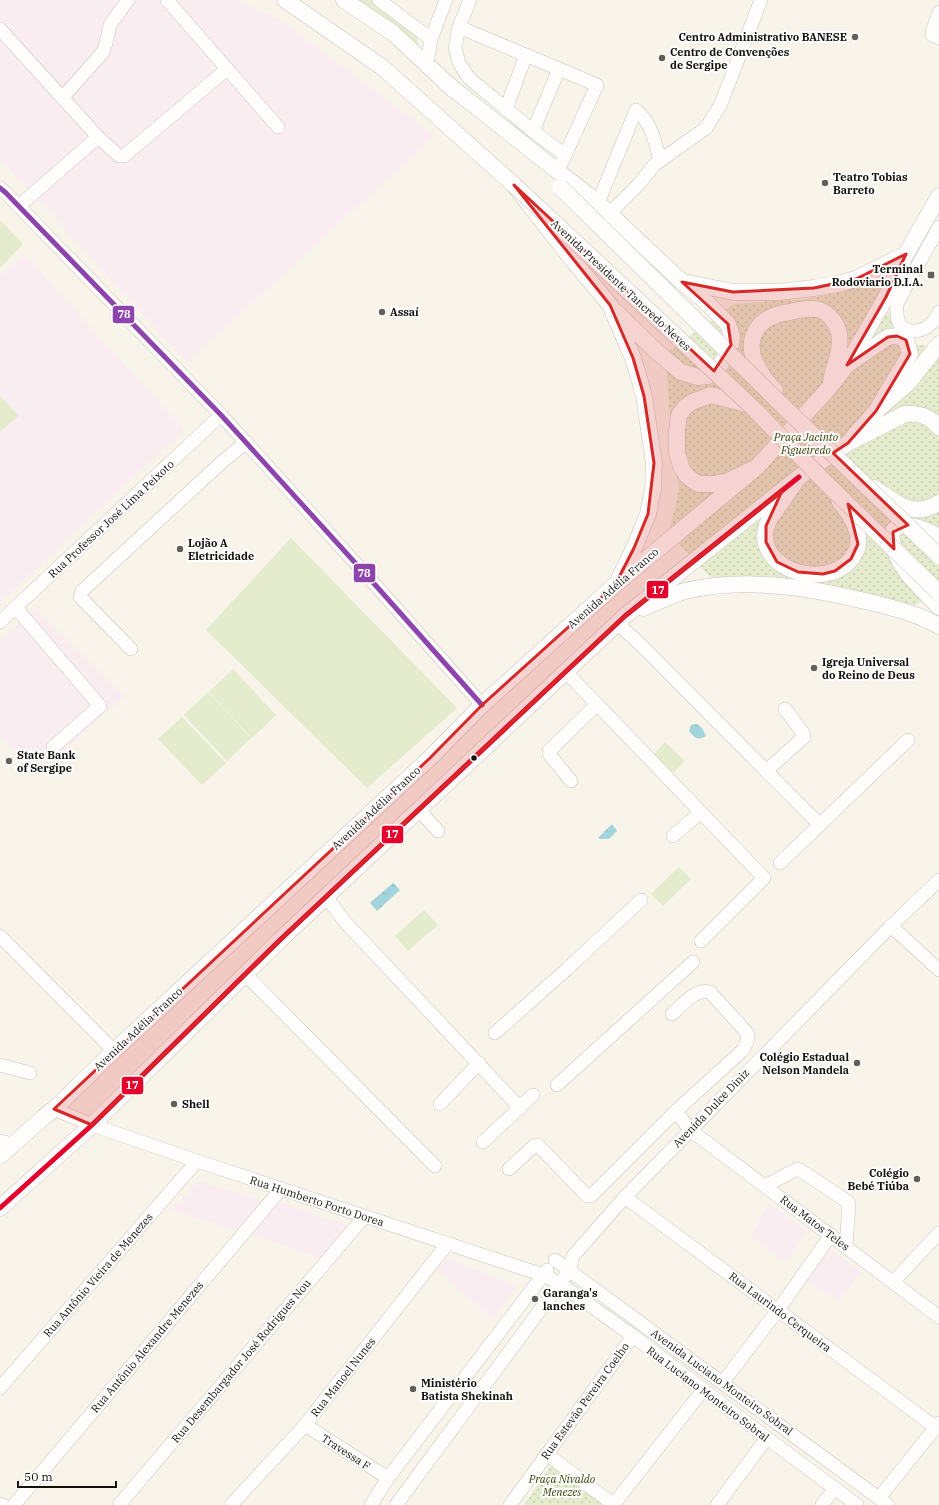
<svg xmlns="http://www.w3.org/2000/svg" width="939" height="1505" font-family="'IBM Plex Serif',serif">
	<defs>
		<pattern id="park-dots" width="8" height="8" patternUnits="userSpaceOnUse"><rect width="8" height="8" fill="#e5ebcd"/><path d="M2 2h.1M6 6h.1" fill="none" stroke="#c4c8af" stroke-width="1.8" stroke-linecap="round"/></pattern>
		<pattern id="water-ripples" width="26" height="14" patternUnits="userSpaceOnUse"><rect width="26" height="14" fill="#a1d4dd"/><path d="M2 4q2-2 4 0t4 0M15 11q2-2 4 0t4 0" fill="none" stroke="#8ab5bc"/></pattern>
	</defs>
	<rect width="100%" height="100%" fill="#f8f4ea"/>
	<g fill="#f9edf2">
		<polygon points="0,0 238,0 280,20 435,136 187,362 0,159"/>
		<polygon points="24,254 184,430 0,602 0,432 19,416 0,396 0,276"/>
		<polygon points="34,607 124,696 39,775 0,736 0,641"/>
		<polygon points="199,1181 263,1201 236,1230 172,1210"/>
		<polygon points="280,1202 349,1226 324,1260 252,1234"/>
		<polygon points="769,1203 806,1231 786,1262 751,1236"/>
		<polygon points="828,1247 861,1271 839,1301 806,1280"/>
		<polygon points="446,1258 516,1286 494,1319 438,1270"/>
	</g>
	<g fill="#e5ebcd">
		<polygon points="353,0 371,0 418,34 417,44"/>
		<polygon points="0,220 23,244 0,268"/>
		<polygon points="0,396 19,416 0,432"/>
		<polygon points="291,538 457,708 367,788 206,630"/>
		<polygon points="233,669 276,715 252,738 209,692"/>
		<polygon points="208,692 251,738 227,761 184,715"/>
		<polygon points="182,717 226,763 202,785 158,739"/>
		<polygon points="665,742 685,761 673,773 654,754"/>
		<polygon points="679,867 691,879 663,906 651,894"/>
		<polygon points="424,910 438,925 408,951 395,936"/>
	</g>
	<g fill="url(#park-dots)">
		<polygon points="880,283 898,344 939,346 939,593 912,606 775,577 710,577 669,533 679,488 672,442 665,354 734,304 807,299"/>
		<polygon points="558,1456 621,1505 524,1505"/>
	</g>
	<g fill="url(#water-ripples)">
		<path d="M 697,724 L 702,728 L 706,736 C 697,741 695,738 689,731 L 691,725 Z"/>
		<polygon points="612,824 617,831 609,839 600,839 598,838"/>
		<polygon points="393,883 400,890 377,911 370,903"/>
	</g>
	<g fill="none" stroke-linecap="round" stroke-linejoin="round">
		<defs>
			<g id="minor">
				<polyline points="167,0 278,127"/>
				<polyline points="379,0 431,39"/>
				<polyline points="470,0 459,27 455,47 459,63 469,78 533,131 565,155"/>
				<polyline points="939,12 932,32 932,35 939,38"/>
				<polyline points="459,27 597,85 558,171"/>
				<polyline points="0,29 98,137"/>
				<polyline points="427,64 431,39 446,0"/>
				<polyline points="63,97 103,52 106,43 110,25 128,0"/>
				<polyline points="506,109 526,55"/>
				<polyline points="533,131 559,69"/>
				<polyline points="0,188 6,193 221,415 378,588 482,705"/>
				<path d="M 598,203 L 636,110 C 651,122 655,141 660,160"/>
				<polyline points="19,206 98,137 119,156 124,156 227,69"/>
				<polyline points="609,214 639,184 654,165 706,128 720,106 761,0"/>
				<path d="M 939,227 L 898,301 C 897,305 896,310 897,314 C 898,335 920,335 932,323 C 935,320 937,316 939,312"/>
				<polyline points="16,608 100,706 53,747"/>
				<polyline points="0,622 221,415"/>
				<polyline points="617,623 641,645 820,825"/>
				<polyline points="131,649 80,597 82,591 222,462 246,442"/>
				<polyline points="566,672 764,878 701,941"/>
				<polyline points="766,771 804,737 803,733 785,709"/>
				<polyline points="571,781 549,754 549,751 597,704"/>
				<polyline points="419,810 438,831"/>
				<polyline points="673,836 701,812"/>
				<polyline points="780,863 908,740"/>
				<polyline points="326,897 346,923 520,1108"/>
				<polyline points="891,926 939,970"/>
				<polyline points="0,936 114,1051"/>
				<polyline points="245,974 435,1166"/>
				<polyline points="495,1033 567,969 641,900"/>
				<polyline points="0,1065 30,1073"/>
				<polyline points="557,1085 693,962"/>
				<polyline points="440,1104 479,1063"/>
				<polyline points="54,1109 92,1125 197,1161 543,1275 559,1283 633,1336 767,1438 857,1505"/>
				<polyline points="676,1111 690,1130 939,1317"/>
				<polyline points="0,1141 12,1144"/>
				<polyline points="483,1142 533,1095"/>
				<path d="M 509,1169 L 534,1146 L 538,1145 L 587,1196 L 591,1196 L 676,1111 L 743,1050 L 747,1042 L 748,1034 L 710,992 C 695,988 683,1005 672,1014"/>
				<polyline points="765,1186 797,1169 800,1170 848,1202 849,1205 846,1247"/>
				<polyline points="625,1197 935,1427"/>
				<polyline points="555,1260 888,1505"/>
				<polyline points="893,1282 939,1233"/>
				<polyline points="723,1382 778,1310 831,1235"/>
				<polyline points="0,1388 197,1161"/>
				<polyline points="305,1425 388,1478"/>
				<polyline points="547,1454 614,1505"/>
				<polyline points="879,1498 939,1423"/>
				<polyline points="0,1504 3,1505"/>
				<polyline points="614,1504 703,1390"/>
				<polyline points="14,1505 281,1189"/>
				<polyline points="119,1505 364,1217"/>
				<polyline points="231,1505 305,1425 448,1243"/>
				<polyline points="371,1505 388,1478 547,1270"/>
				<polyline points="396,1505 569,1271 573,1256 625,1197 891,926 939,880"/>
				<polyline points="510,1505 633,1336"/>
				<polyline points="717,1505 767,1438"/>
				<polyline points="822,1505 835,1488"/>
			</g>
			<g id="major">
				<polyline points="285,0 382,67 514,185 575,263 610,305 633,358 637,371 644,396 654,463 653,489 648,514 634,548 619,579"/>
				<polyline points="344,0 393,33 454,90"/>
				<polyline points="446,83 598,203 682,282 704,300 728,324 732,336 731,345 721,364 708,376 698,377 681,372 657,352 616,312"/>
				<polyline points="684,282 733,292 779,292 814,288 842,283 856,279 906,254"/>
				<polyline points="850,363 888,337 897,336 906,340 910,354 876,411"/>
				<path d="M 775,390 C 771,386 766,381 763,376 C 741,345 752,317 790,312 C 799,310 811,307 820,310 C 829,313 837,324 839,333 C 842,349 834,365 831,381"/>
				<polyline points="750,405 711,395 692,402 685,407 679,415 677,431 677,453 682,469 687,476 692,480 699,484 714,484 728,481 757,467 829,388 847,365 886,297 906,254 939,196"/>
				<polyline points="853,437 876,411 909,382 939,344"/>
				<path d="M 874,488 C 897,503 911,519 939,503"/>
				<path d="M 839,500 C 848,512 860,528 858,544 C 858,549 854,554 852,558 C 826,593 747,568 769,520 L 799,477 L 848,443 L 905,414 C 917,413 931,416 939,427"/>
				<path d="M 939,538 C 927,527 883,514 893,545 C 900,571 921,588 939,607"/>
				<path d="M 643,608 C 656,603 671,595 685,591 C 744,577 806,587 865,601 C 890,607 916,613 939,626"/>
				<polyline points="0,1156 44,1117 54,1109 114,1051 430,758 482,705 615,585 757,467"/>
				<polyline points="0,1208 92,1125 281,939 625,616 799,477"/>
			</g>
		</defs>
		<use href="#minor" stroke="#c7c4bc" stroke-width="14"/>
		<use href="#major" stroke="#c7c4bc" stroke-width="17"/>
		<use href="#minor" stroke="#fefdfc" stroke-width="13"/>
		<use href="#major" stroke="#fefdfc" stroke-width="16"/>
		<defs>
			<g id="major-bridge">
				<polyline points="514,185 750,405 826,483 939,593"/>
				<polyline points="560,187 787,410 939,556"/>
			</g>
		</defs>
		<use href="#major-bridge" stroke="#c7c4bc" stroke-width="17" stroke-linecap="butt"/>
		<use href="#major-bridge" stroke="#fefdfc" stroke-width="16"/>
		<defs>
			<polyline id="bus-1" points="0,188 6,193 221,415 378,588 482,705"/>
			<polyline id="bus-2" points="0,1208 92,1125 281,939 625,616 799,477"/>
		</defs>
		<use href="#bus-1" stroke="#fff" stroke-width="8"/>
		<use href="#bus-2" stroke="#fff" stroke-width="8"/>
		<use href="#bus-1" stroke="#8e44ad" stroke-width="5"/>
		<use href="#bus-2" stroke="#e4002b" stroke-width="5"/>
	</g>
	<path fill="#d62828" fill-opacity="0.2" stroke="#d62828" stroke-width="3" stroke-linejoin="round" d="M 514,185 L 714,371 L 731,345 L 728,324 L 682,282 L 733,292 L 814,288 L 856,279 L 906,254 L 886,297 L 847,365 L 888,337 L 897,336 L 906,340 L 910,354 L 876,411 L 848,443 L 833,453 L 908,525 L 893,532 L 894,549 L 848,504 L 858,544 L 851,559 L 835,571 L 823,574 L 798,572 L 777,562 L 766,542 L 766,526 L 782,491 L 625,616 L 281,939 L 92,1125 L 54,1109 L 430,758 L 482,705 L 615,585 L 634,548 L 648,514 L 654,463 L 644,396 L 633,358 L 610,305 Z"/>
	<g fill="#636059" stroke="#fff" stroke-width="1.5">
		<circle cx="855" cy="37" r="4"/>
		<circle cx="662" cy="58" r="4"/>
		<circle cx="825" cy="183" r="4"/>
		<rect x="927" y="271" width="8" height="8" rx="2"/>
		<circle cx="382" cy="312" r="4"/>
		<circle cx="180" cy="549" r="4"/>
		<circle cx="814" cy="668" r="4"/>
		<circle cx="9" cy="761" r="4"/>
		<circle cx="857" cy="1063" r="4"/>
		<circle cx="174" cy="1104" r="4"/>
		<circle cx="917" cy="1179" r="4"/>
		<circle cx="535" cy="1299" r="4"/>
		<circle cx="413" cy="1389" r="4"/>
	</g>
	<circle fill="#13110b" stroke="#fff" stroke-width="1.5" cx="474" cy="758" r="3.5"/>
	<g text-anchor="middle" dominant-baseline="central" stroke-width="4" stroke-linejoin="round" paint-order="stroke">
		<g font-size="11" font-weight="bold" fill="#13110b" stroke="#fff" text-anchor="start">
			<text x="847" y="37" text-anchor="end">Centro Administrativo BANESE</text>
			<text x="670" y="52">Centro de Convenções<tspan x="670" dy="13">de Sergipe</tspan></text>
			<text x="833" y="177">Teatro Tobias<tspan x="833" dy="13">Barreto</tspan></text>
			<text x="923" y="269" text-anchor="end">Terminal<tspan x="923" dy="13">Rodoviario D.I.A.</tspan></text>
			<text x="390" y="312">Assaí</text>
			<text x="188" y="543">Lojão A<tspan x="188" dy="13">Eletricidade</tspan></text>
			<text x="822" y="662">Igreja Universal<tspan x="822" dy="13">do Reino de Deus</tspan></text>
			<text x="17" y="755">State Bank<tspan x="17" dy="13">of Sergipe</tspan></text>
			<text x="849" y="1057" text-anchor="end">Colégio Estadual<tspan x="849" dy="13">Nelson Mandela</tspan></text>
			<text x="182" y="1104">Shell</text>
			<text x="909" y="1173" text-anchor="end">Colégio<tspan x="909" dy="13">Bebé Tiúba</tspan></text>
			<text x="543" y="1293">Garanga's<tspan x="543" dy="13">lanches</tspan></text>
			<text x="421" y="1383">Ministério<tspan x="421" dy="13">Batista Shekinah</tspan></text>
		</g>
		<g font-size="11" fill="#13110b" stroke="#fff">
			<text transform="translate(621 285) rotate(43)">Avenida Presidente Tancredo Neves</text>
			<text transform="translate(111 519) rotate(-43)">Rua Professor José Lima Peixoto</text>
			<text transform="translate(613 588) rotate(-41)">Avenida Adélia Franco</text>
			<text transform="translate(376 808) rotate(-43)">Avenida Adélia Franco</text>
			<text transform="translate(138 1029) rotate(-43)">Avenida Adélia Franco</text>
			<text transform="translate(711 1108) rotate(-46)">Avenida Dulce Diniz</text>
			<text transform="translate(317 1201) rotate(18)">Rua Humberto Porto Dorea</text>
			<text transform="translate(815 1223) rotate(37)">Rua Matos Teles</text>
			<text transform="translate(98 1275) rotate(-49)">Rua Antônio Vieira de Menezes</text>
			<text transform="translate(780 1312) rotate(37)">Rua Laurindo Cerqueira</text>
			<text transform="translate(147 1347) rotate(-50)">Rua Antônio Alexandre Menezes</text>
			<text transform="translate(241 1361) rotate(-50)">Rua Desembargador José Rodrigues Nou</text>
			<text transform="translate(343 1377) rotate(-52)">Rua Manoel Nunes</text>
			<text transform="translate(722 1382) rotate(36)">Avenida Luciano Monteiro Sobral</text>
			<text transform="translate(708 1394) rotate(37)">Rua Luciano Monteiro Sobral</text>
			<text transform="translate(585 1401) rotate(-54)">Rua Estevão Pereira Coelho</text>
			<text transform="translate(346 1452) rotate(33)">Travessa F</text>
		</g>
		<g font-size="11" font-style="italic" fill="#324000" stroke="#fff">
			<text x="806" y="437">Praça Jacinto<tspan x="806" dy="13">Figueiredo</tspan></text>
			<text x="562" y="1479">Praça Nivaldo<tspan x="562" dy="13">Menezes</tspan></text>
		</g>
	</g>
	<g stroke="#fff" stroke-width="1.5">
		<rect x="112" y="305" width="23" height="19" rx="4" fill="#8e44ad"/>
		<rect x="353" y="563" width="23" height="20" rx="4" fill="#8e44ad"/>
		<rect x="646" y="580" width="23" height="19" rx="4" fill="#e4002b"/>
		<rect x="381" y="825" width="23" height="19" rx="4" fill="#e4002b"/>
		<rect x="121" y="1076" width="23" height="19" rx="4" fill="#e4002b"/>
	</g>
	<g font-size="11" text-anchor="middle" font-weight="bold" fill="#fff">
		<text x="124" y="318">78</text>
		<text x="364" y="577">78</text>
		<text x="658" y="594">17</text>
		<text x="392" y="838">17</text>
		<text x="132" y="1089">17</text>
	</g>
	<path d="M18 1481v6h98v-6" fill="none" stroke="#13110b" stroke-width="2"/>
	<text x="24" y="1481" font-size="12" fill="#13110b" stroke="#ffffff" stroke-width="3" paint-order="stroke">50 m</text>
</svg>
